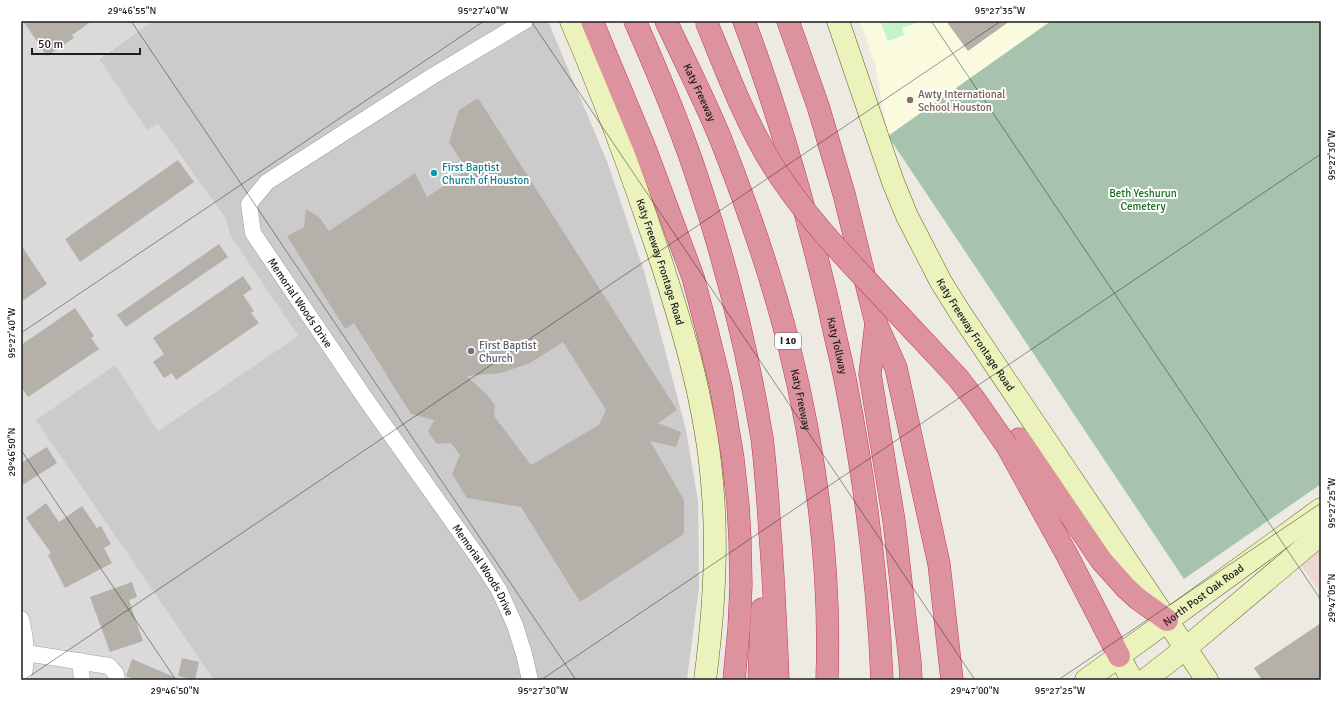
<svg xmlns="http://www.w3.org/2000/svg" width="1342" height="701" font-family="Signika,sans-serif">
	<rect width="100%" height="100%" fill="#edeae4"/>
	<polygon fill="#dbdada" points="21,21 153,21 99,58 147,130 158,124 226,219 230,235 298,336 158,431 37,420 214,680 21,680"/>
	<polygon fill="#ecd7d4" points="1321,546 1321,593 1299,563"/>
	<polygon fill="#fafbde" points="860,21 1051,21 888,136 875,64"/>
	<polygon fill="#cbcbcb" points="153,21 548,21 608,164 644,271 686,430 698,501 699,587 687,680 214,680 36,420 115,365 158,431 298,336 230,235 226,219 158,124 147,130 99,59"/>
	<polygon fill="#a7c3ad" points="1051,21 1321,21 1321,484 1184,579 888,136"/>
	<polygon fill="#c4f3cb" points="880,21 922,21 902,28 904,35 888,41"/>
	<g fill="#b6b0aa" fill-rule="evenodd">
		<polygon points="23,21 92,21 72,35 74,38 47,56"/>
		<polygon points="946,21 1010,21 968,51"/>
		<path d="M 478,98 L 677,410 L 658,423 L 681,432 L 676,447 L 650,441 L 684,500 L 684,534 L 580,602 L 521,507 L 467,498 L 452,474 L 460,455 L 451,443 L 437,444 L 428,432 L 434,420 L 411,414 L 354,323 L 345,329 L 287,236 L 304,227 L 306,209 L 319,217 L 329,231 L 415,173 L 427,197 L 467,170 L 449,142 L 459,110 ZM 563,342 L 606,410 L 599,425 L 531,465 L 494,416 L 495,405 L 488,396 L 467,376 L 501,373 L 530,363 Z"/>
		<polygon points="178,160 194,182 80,262 65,239"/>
		<polygon points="219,244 228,257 126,327 117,315"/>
		<polygon points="21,245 47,284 21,302"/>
		<polygon points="243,276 252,289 243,295 254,311 251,313 259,323 176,380 172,373 164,378 153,362 164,354 153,338"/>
		<polygon points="75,308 94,336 91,338 99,349 28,397 21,387 21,345"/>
		<polygon points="47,447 57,463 21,486 21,463"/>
		<polygon points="46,503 59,522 82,506 97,528 101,526 111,544 104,548 112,563 65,588 48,555 51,553 26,518"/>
		<polygon points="132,582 137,597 129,600 143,641 110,652 90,597"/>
		<polygon points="1321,623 1321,677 1317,680 1262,680 1254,668"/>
		<polygon points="182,658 199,662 195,680 178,676"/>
		<polygon points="132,659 181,680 136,680 126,676"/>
	</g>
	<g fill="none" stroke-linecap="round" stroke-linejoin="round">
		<defs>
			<g id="street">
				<path id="s1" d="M 525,21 L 431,77 L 267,182 L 249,204 L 253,233 L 367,401 L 477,556 L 499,590 L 515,625 L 524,654 L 530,680"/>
				<path d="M 21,619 C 26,639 29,660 22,680"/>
				<polyline points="26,653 109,666 116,674 117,680"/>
				<polyline points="80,661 82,680"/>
			</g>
			<g id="secondary">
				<path id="s2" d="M 571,21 C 604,97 632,174 658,252 C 684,331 708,412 713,495 C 718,557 713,619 705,680"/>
				<path id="s3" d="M 838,21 L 893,182 L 907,216 L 941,282 L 961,314 L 1207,680"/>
				<polyline points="1119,656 1132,680"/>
				<path id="s4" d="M 1086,680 L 1321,509"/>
				<polyline points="1145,680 1186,648 1321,534"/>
			</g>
			<g id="highway">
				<polyline points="592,21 646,151 693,277 707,330 721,387 733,459 738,505 740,540 741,585 739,628 734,680"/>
				<path d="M 635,21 C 659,75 682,130 700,186 C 727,268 748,353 762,438 C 766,470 768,502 770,533 C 774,582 776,631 778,680"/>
				<path id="s5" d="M 666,21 C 684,60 705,100 721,140 C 747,206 772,277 789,346 C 816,454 831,568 827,680"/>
				<path id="s6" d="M 744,21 C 779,114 806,210 829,307 C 834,333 841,358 846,384 C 865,482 878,580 882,680"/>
				<polyline points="788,21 818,106 844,194 876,323 870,374 894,521 910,662 911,680"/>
				<polyline points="876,323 896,368 939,564 952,680"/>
				<polyline points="1019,439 1101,560 1126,588 1138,599 1167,620"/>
				<polyline points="1007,446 1067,555 1119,656"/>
				<polyline points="759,680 762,609"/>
			</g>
		</defs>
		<use href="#street" stroke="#9e9e9e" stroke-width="17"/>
		<use href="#secondary" stroke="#596710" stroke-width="23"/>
		<use href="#highway" stroke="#c5365f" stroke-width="23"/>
		<use href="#street" stroke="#fff" stroke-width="16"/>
		<use href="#secondary" stroke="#ecf2bc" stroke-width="22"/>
		<use href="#highway" stroke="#dd939d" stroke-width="22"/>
		<defs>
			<path id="highway-bridge" d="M 706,21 C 726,70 745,121 773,166 C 801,210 836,248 871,285 C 900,316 929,347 958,378 L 975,400 L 1007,446"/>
		</defs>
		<use href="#highway-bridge" stroke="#c5365f" stroke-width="23" stroke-linecap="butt"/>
		<use href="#highway-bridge" stroke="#dd939d" stroke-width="22"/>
	</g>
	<path fill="none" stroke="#1d1d1d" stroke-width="1" stroke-opacity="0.45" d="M 131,21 L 576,680M 531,21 L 975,680M 931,21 L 1321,600M 21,333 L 484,21M 21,450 L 176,680M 24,680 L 1001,21M 541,680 L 1321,154M 1058,680 L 1321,503"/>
	<circle fill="#8d6e63" stroke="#fff" stroke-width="1.5" cx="910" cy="100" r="4"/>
	<circle fill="#0f9aa8" stroke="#fff" stroke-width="1.5" cx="434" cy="173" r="4"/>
	<circle fill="#6b7280" stroke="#fff" stroke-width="1.5" cx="471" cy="351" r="4"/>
	<g text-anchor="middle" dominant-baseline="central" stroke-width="4" stroke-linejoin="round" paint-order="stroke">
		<rect fill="#fff" stroke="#616161" stroke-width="1" x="775" y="333" width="26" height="16" rx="3"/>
		<g font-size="10" font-weight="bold" fill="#1d1d1d">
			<text x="788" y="341">I 10</text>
		</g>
		<g font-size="11" fill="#1d1d1d" stroke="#fff">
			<text stroke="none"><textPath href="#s5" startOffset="79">Katy Freeway</textPath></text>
			<text stroke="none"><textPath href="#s2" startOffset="257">Katy Freeway Frontage Road</textPath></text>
			<text stroke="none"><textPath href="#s1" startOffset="446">Memorial Woods Drive</textPath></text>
			<text stroke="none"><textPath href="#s3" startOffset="344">Katy Freeway Frontage Road</textPath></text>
			<text stroke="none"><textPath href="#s6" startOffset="338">Katy Tollway</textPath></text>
			<text stroke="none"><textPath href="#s5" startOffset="403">Katy Freeway</textPath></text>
			<text stroke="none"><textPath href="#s1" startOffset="770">Memorial Woods Drive</textPath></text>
			<text stroke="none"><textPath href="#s4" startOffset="145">North Post Oak Road</textPath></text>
		</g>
		<g font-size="11" fill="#785e54" stroke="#fff" text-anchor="start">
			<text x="918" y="94">Awty International<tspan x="918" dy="13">School Houston</tspan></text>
		</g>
		<g font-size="11" fill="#0d838f" stroke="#fff" text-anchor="start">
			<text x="442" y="167">First Baptist<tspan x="442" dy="13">Church of Houston</tspan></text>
		</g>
		<g font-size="11" fill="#176f23" stroke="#fff">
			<text x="1143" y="193">Beth Yeshurun<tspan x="1143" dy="13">Cemetery</tspan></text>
		</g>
		<g font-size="11" fill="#5b616d" stroke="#fff" text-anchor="start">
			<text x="479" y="345">First Baptist<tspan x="479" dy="13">Church</tspan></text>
		</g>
	</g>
	<rect width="1342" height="701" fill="none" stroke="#ffffff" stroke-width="44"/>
	<path d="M32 48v6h108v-6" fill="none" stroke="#1d1d1d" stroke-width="2"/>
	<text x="38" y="48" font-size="12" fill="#1d1d1d" stroke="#ffffff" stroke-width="3" paint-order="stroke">50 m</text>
	<rect x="22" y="22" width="1298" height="657" fill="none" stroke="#1d1d1d" stroke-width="1.5"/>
	<g font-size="10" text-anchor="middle" fill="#1d1d1d">
		<text x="132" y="14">29°46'55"N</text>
		<text x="483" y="14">95°27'40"W</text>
		<text x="1000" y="14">95°27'35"W</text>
		<text transform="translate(1331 155) rotate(-90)" y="4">95°27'30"W</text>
		<text transform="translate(11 333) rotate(-90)" y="4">95°27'40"W</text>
		<text transform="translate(11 452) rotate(-90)" y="4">29°46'50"N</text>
		<text transform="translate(1331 503) rotate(-90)" y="4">95°27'25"W</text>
		<text transform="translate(1331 598) rotate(-90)" y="4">29°47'05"N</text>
		<text x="175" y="694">29°46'50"N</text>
		<text x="543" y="694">95°27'30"W</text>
		<text x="975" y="694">29°47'00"N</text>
		<text x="1060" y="694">95°27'25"W</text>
	</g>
</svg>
